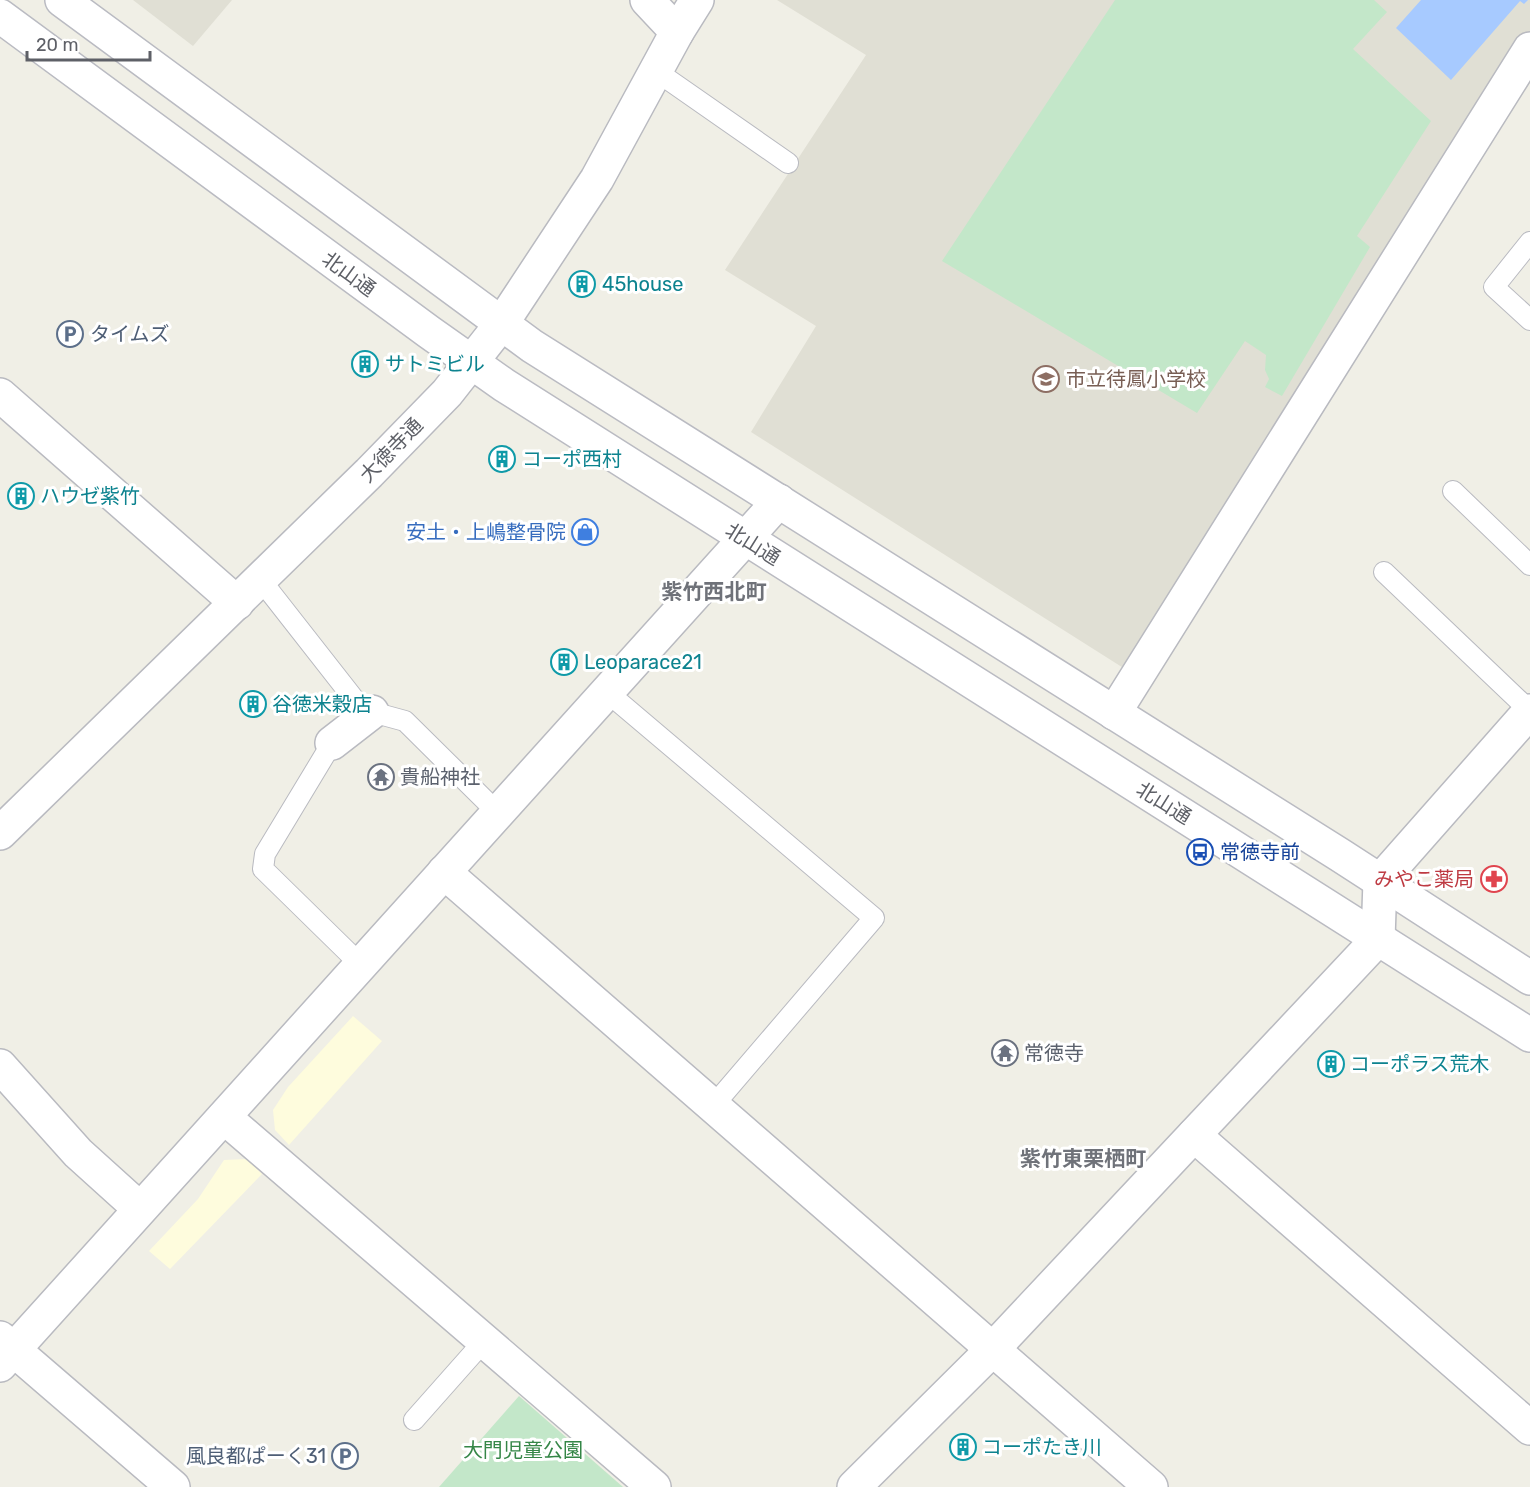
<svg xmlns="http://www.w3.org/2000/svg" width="1530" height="1487" font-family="Rubik,'Noto Sans JP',sans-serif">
	<rect width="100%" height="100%" fill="#f0efe6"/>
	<g fill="#fefcdd">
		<polygon points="353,1016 382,1041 289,1145 275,1130 273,1110 288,1087"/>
		<polygon points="247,1159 262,1174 170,1269 149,1251 198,1199 224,1160"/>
	</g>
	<g fill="#e0dfd4">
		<polygon points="133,0 232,0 193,46"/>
		<polygon points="777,0 1530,0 1530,31 1125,669 751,432 816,326 725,270 866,55"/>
	</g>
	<g fill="#c3e7c9">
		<polygon points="1115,0 1374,0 1387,12 1353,49 1431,121 1357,236 1370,247 1282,396 1265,387 1269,379 1265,370 1266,355 1245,341 1197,413 942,261"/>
		<polygon points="519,1396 623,1487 439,1487"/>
	</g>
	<polygon fill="#a7caff" points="1421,0 1528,0 1524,4 1520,1 1451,80 1396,28"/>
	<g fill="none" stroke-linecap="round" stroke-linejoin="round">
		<defs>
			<g id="lane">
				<polyline points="656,71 788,163"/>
				<polyline points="1530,242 1494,287 1530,320"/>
				<polyline points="1453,491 1530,565"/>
				<polyline points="1384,572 1530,711"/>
				<polyline points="260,579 354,699 372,712 405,721 498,813"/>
				<polyline points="607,692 874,918 713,1106"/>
				<polyline points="332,743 265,854 263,869 361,965"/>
				<polyline points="414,1420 484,1341"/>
			</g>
			<g id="street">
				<polyline points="647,0 677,32"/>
				<polyline points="0,395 237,603"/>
				<polyline points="1114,713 1530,49"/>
				<polyline points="332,743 372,712"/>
				<polyline points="0,833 369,473 447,393 502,323 597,179 677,32 697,0"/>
				<polyline points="444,872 1151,1487"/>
				<polyline points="0,1066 78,1153 140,1209"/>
				<polyline points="224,1117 654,1487"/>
				<polyline points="1194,1135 1530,1428"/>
				<polyline points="0,1338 173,1487"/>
				<polyline points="0,1365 779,501"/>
				<polyline points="854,1487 992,1350 1378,939 1380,881 1530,711"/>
			</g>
			<g id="secondary">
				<polyline points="62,0 532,346 1340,855 1530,978"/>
				<polyline points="0,16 429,332 504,385 1530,1035"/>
			</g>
		</defs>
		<use href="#lane" stroke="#b9bac0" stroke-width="22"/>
		<use href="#street" stroke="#b9bac0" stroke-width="36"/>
		<use href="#secondary" stroke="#babbc2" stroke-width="36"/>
		<use href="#lane" stroke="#fff" stroke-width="20"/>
		<use href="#street" stroke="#fff" stroke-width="33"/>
		<use href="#secondary" stroke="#fff" stroke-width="33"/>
	</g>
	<defs>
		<symbol id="building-ring" viewBox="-11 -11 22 22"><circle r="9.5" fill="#fff" stroke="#0f9aa8" stroke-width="1.5"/><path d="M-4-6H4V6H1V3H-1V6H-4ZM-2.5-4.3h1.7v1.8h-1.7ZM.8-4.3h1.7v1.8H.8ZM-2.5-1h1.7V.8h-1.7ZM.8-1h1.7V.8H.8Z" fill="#0f9aa8"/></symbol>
		<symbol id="parking-ring" viewBox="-11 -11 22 22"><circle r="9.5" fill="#fff" stroke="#5c6f8a" stroke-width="1.5"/><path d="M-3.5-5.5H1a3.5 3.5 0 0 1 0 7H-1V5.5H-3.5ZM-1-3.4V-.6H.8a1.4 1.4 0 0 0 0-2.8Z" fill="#5c6f8a"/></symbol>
		<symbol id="school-ring" viewBox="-11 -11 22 22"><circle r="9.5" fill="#fff" stroke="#8d6e63" stroke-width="1.5"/><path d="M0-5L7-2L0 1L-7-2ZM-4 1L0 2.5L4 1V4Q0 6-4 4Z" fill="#8d6e63"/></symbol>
		<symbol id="shop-ring" viewBox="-11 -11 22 22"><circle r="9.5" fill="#fff" stroke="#3f7fe0" stroke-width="1.5"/><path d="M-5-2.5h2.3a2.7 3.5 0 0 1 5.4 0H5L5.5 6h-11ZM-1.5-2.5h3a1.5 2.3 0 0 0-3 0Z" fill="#3f7fe0"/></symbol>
		<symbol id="temple-ring" viewBox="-11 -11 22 22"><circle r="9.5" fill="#fff" stroke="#6b7280" stroke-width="1.5"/><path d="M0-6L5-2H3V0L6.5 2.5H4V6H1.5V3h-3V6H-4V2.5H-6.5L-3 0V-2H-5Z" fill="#6b7280"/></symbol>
		<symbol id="bus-ring" viewBox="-11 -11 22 22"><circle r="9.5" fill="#fff" stroke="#1a4fb4" stroke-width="1.5"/><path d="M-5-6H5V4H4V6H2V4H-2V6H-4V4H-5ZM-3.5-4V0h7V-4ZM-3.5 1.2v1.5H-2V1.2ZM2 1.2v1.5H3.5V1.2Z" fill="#1a4fb4"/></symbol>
		<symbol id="pharmacy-ring" viewBox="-11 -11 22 22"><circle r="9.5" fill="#fff" stroke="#e0444e" stroke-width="1.5"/><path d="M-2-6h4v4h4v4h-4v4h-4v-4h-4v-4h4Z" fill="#e0444e"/></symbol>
	</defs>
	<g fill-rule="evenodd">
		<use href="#building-ring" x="567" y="269" width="30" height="30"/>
		<use href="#parking-ring" x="55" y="319" width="30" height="30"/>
		<use href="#building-ring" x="350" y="349" width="30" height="30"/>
		<use href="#school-ring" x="1031" y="364" width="30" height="30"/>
		<use href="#building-ring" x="487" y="444" width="30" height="30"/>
		<use href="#building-ring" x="6" y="481" width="30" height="30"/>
		<use href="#shop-ring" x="570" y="517" width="30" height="30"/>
		<use href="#building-ring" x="549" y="647" width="30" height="30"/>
		<use href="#building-ring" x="238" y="689" width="30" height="30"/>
		<use href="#temple-ring" x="366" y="762" width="30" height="30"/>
		<use href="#bus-ring" x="1185" y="837" width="30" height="30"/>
		<use href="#pharmacy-ring" x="1479" y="864" width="30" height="30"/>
		<use href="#temple-ring" x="990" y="1038" width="30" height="30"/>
		<use href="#building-ring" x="1316" y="1049" width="30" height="30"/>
		<use href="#building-ring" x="948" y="1432" width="30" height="30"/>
		<use href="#parking-ring" x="330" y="1441" width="30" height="30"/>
	</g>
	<g text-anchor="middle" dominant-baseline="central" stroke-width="6" stroke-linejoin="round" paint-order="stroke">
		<g font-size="20" fill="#5e6067" stroke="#fff">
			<text transform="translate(349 274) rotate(36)">北山通</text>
			<text transform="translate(391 450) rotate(-46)">大徳寺通</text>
			<text transform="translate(753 544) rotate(32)">北山通</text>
			<text transform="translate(1164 803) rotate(32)">北山通</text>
		</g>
		<g font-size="20" fill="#0d838f" stroke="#fff" text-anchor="start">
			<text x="602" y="284">45house</text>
			<text x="385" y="364">サトミビル</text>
			<text x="522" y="459">コーポ西村</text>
			<text x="40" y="496">ハウゼ紫竹</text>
			<text x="584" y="662">Leoparace21</text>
			<text x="272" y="704">谷徳米穀店</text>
			<text x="1350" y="1064">コーポラス荒木</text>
			<text x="982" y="1447">コーポたき川</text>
		</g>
		<g font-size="20" fill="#4e5e75" stroke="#fff" text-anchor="start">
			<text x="90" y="334">タイムズ</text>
			<text x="326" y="1456" text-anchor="end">風良都ぱーく31</text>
		</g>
		<g font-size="20" fill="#785e54" stroke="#fff" text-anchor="start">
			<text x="1066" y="379">市立待鳳小学校</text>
		</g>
		<g font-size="20" fill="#366cbe" stroke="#fff" text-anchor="end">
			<text x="566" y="532">安土・上嶋整骨院</text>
		</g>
		<g font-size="20" fill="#5b616d" stroke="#fff" text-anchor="start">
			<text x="400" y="777">貴船神社</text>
			<text x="1024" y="1053">常徳寺</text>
		</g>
		<g font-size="20" fill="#164399" stroke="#fff" text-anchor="start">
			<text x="1220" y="852">常徳寺前</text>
		</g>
		<g font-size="20" fill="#be3a42" stroke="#fff" text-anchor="end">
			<text x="1474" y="879">みやこ薬局</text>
		</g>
		<g font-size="20" fill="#358647" stroke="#fff">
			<text x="523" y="1450">大門児童公園</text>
		</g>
		<g font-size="21" font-weight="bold" fill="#6f7279" stroke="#fff">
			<text x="714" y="591">紫竹西北町</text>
			<text x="1083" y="1158">紫竹東栗栖町</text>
		</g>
	</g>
	<path d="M27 51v9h123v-9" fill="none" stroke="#5e6067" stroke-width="3"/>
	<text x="36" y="51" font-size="18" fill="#5e6067" stroke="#ffffff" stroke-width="4.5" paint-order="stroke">20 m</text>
</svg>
